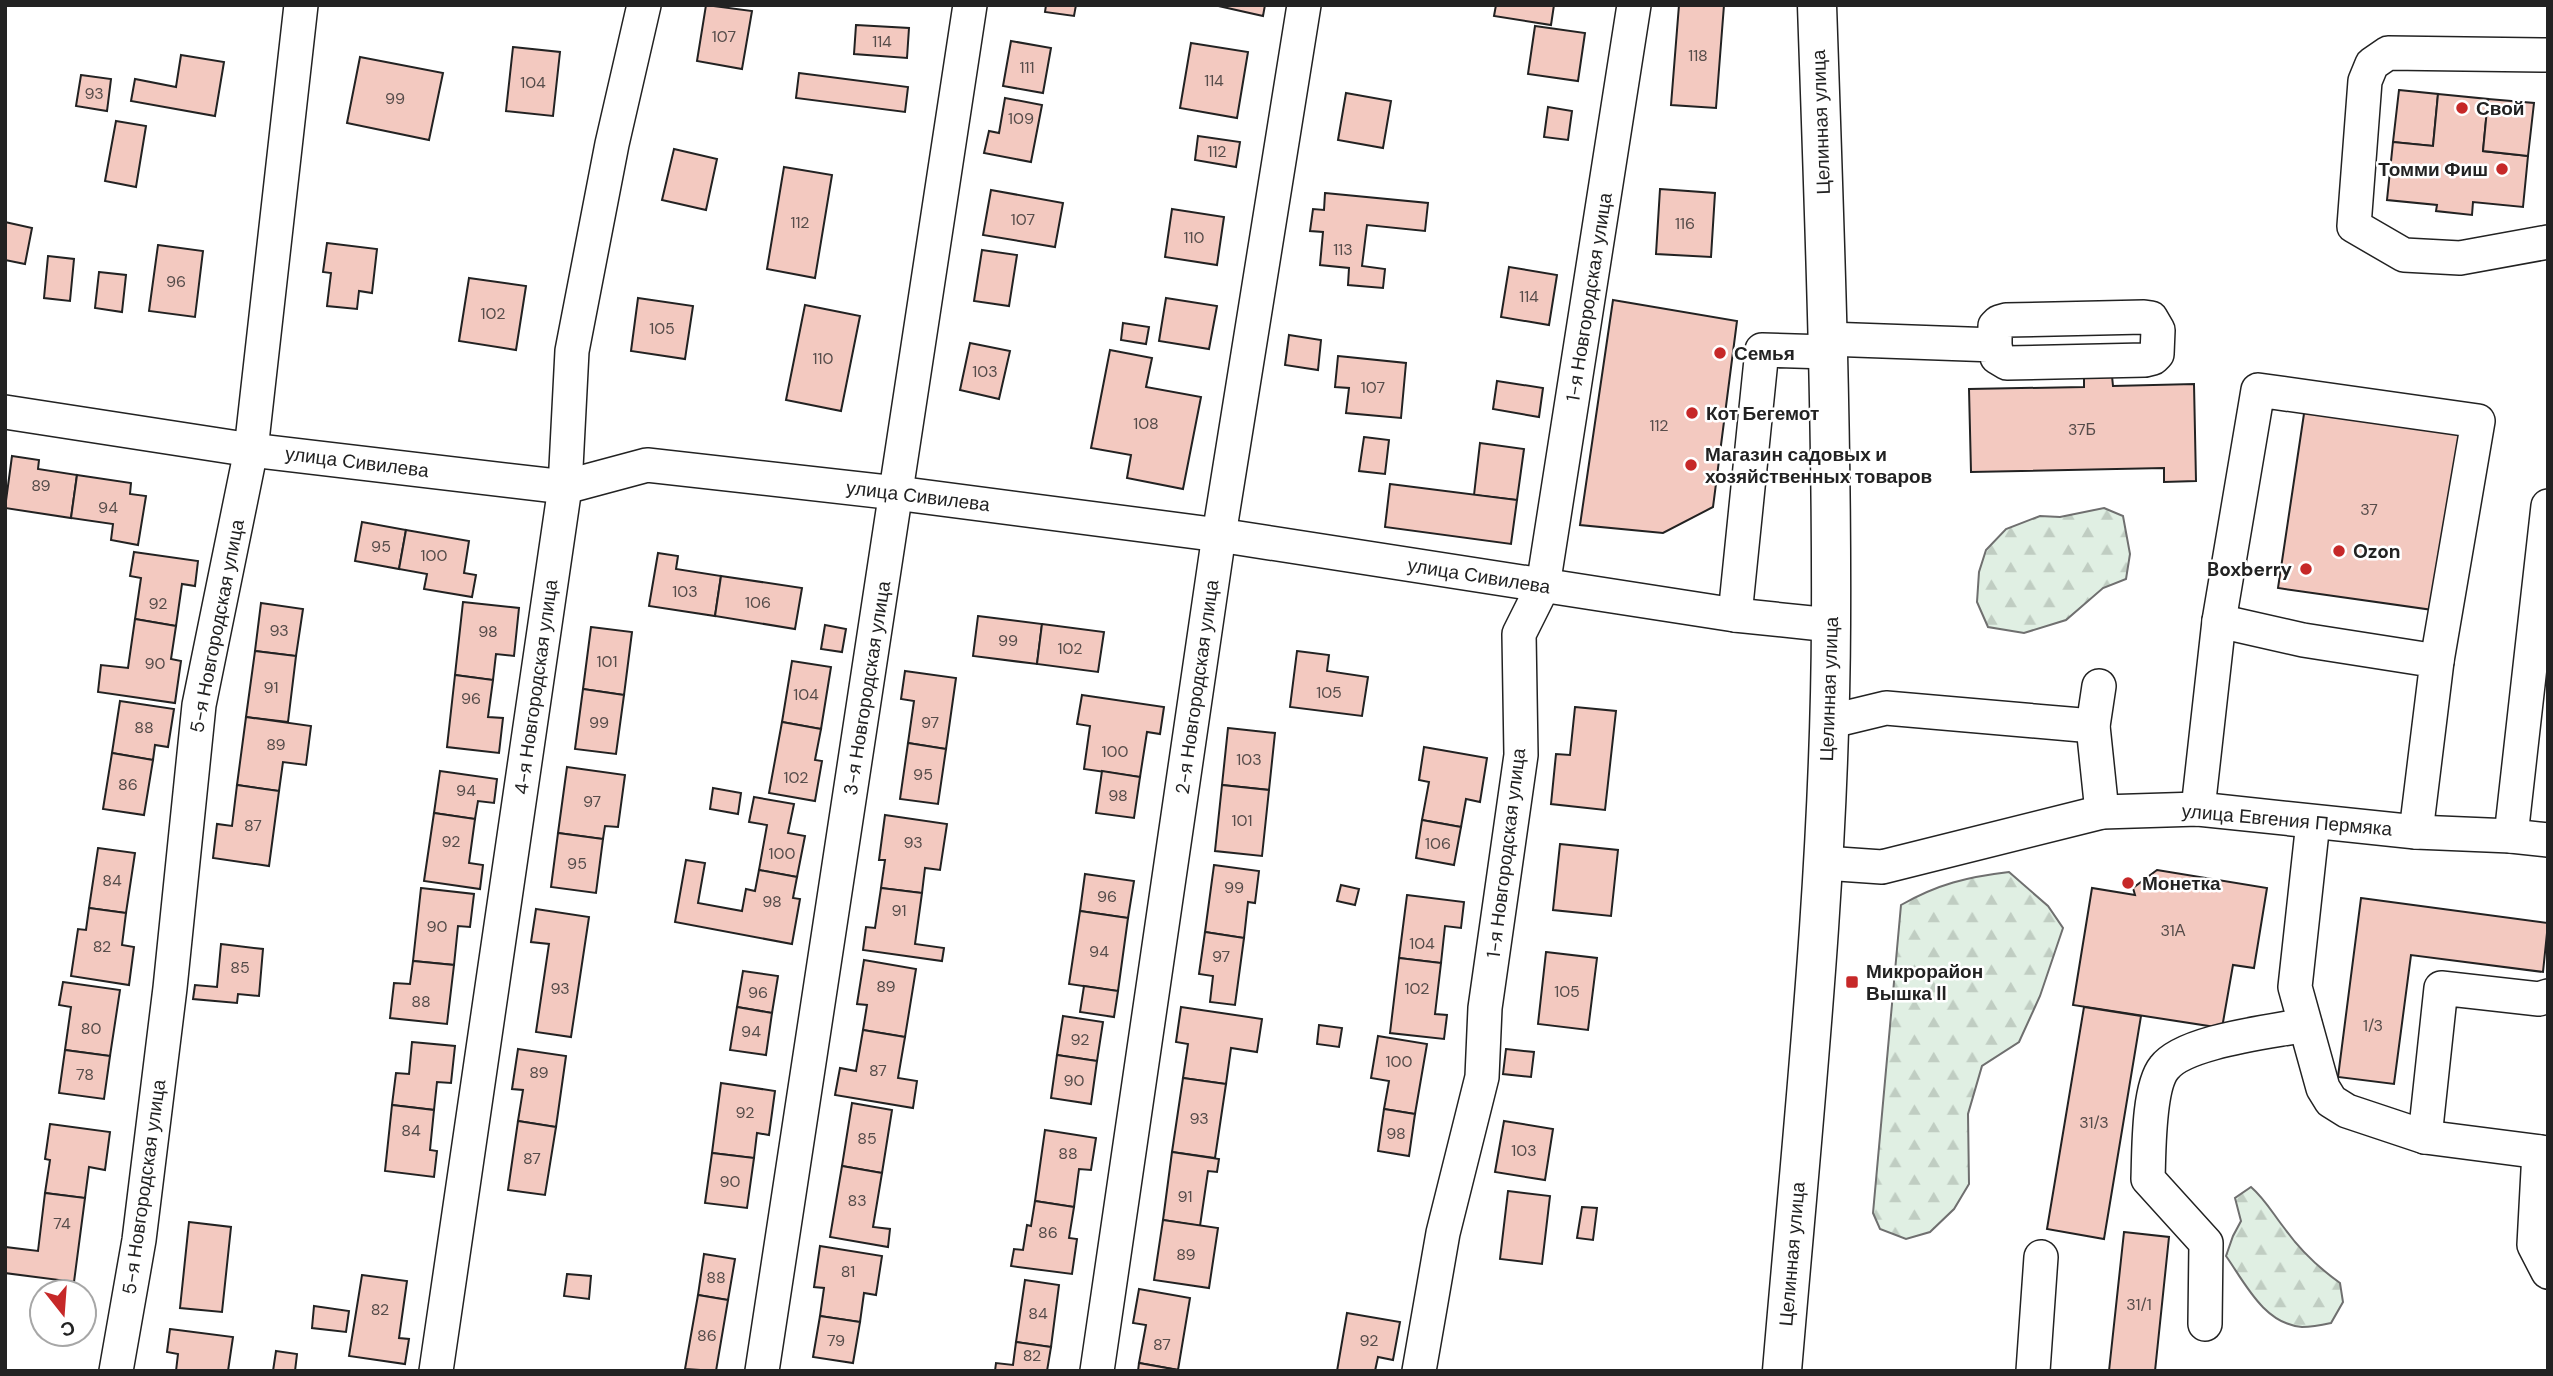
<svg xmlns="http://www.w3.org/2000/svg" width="2553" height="1376" font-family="'DM Sans',sans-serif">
	<defs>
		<pattern id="forest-firs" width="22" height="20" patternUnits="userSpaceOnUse" patternTransform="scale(1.75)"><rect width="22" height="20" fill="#e0efe3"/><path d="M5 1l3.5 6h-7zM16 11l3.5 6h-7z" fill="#c0cdc2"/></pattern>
	</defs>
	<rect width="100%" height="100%" fill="#fff"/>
	<g fill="url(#forest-firs)" stroke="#6f6f6f" stroke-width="2">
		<polygon points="2104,508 2123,516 2130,554 2126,579 2103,588 2066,620 2024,633 1988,627 1977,602 1979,572 1986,550 2006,529 2040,516 2060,517"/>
		<path d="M 2009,872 L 2048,906 L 2063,928 L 2040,996 L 2019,1042 L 1982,1066 L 1968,1114 L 1969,1184 L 1954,1209 L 1930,1232 L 1906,1239 L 1880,1229 L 1873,1213 L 1901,905 C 1938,884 1967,877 2009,872 Z"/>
		<path d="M 2251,1187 C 2265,1199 2273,1214 2285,1229 C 2300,1250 2319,1268 2340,1283 L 2343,1302 L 2331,1323 C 2322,1325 2311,1327 2302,1327 C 2264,1324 2245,1283 2226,1256 L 2233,1236 L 2241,1221 L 2235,1198 Z"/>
	</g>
	<g fill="#f3c9c0" stroke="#222" stroke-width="2">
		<polygon points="706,5 752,11 742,69 697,61"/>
		<polygon points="1046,5 1076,5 1074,16 1045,12"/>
		<polygon points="1214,5 1265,5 1263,16"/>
		<polygon points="1496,5 1554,5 1551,25 1494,16"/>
		<polygon points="1679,5 1724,5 1716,108 1671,105"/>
		<polygon points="856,25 909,28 907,58 854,54"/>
		<polygon points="1535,26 1585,33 1578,81 1528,74"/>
		<polygon points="1011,41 1051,48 1043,93 1003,86"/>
		<polygon points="1191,43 1248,52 1237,118 1180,108"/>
		<polygon points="513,47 560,52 553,116 506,111"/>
		<polygon points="181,55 224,62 215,116 131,101 135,79 176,87"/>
		<polygon points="360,57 443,73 429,140 347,123"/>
		<polygon points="799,73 908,87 905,112 796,98"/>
		<polygon points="81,75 111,79 107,111 76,106"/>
		<polygon points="2399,90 2438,94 2433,146 2393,142"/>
		<polygon points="1346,93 1391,101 1383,148 1338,140"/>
		<polygon points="2438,94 2488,99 2483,151 2528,156 2523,207 2473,202 2472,215 2436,211 2437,205 2387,200 2393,142 2433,146"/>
		<polygon points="1005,98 1042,105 1031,162 984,153 989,131 999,133"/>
		<polygon points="2488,99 2534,103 2528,156 2483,151"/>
		<polygon points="1548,107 1572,111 1568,140 1544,137"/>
		<polygon points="116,121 146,126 136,187 105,181"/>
		<polygon points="1198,136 1240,142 1236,167 1195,160"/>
		<polygon points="674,149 717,159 706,210 662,200"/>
		<polygon points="784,167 832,175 815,278 767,269"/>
		<polygon points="1660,189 1715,193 1711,257 1656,254"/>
		<polygon points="991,190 1063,203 1055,247 983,235"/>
		<polygon points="1325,193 1428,203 1425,231 1367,225 1362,266 1385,269 1383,288 1348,285 1349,268 1320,265 1323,232 1310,231 1313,209 1324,210"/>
		<polygon points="1172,209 1224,217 1217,265 1165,257"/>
		<polygon points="5,222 32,228 25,264 5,260"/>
		<polygon points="327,243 377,249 372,293 359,291 357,309 327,306 331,273 323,272"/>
		<polygon points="158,245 203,251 195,317 149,311"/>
		<polygon points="982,250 1017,255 1009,306 974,301"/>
		<polygon points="48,256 74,259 70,301 44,298"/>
		<polygon points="1509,267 1557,275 1549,325 1501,317"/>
		<polygon points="99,272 126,275 122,312 95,308"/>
		<polygon points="469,278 526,286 516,350 459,341"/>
		<polygon points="638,298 693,306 685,359 631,351"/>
		<polygon points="1166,298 1217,306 1209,349 1159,341"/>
		<polygon points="1613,300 1737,321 1713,507 1663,533 1580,525"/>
		<polygon points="805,305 860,316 841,411 786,400"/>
		<polygon points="1123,323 1149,327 1146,344 1121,340"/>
		<polygon points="1289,335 1321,340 1318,370 1285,365"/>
		<polygon points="970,343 1010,351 999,399 960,390"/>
		<polygon points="1110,350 1152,358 1146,387 1201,397 1183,489 1127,478 1131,455 1091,448"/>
		<polygon points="1338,356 1406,363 1401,418 1346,413 1349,388 1335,387"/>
		<polygon points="2084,376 2112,376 2113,386 2194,384 2196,481 2164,482 2164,468 1971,472 1969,389 2084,387"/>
		<polygon points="1497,381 1543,388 1539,417 1493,409"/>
		<polygon points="2305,407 2460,430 2433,610 2278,588"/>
		<polygon points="1364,437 1389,440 1385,474 1359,471"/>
		<polygon points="1480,443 1524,449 1517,500 1474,495"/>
		<polygon points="12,456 39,460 38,469 77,475 71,518 5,508"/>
		<polygon points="77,475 131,483 130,494 146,496 138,545 111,540 113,524 71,518"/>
		<polygon points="1390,484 1517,500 1511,544 1385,527"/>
		<polygon points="362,522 406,530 399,569 355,561"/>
		<polygon points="406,530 469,541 464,573 476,575 472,597 424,589 427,574 399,569"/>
		<polygon points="134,552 198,561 195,586 182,584 176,626 135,619 141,578 130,576"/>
		<polygon points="658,553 678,556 676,569 721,576 715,616 649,606"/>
		<polygon points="721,576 802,588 795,629 715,616"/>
		<polygon points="463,602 519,608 514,656 496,654 493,680 455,675"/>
		<polygon points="261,603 303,609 296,656 255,651"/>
		<polygon points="978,616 1042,624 1037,664 973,656"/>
		<polygon points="135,619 176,626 171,659 181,661 175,703 98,692 101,665 128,668"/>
		<polygon points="1042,624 1104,632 1098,672 1037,664"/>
		<polygon points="825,625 846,629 842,652 821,649"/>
		<polygon points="591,627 632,632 624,695 583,689"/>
		<polygon points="255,651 296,656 288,722 246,717"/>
		<polygon points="1297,651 1329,655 1327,671 1368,677 1362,716 1290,707"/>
		<polygon points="792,661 831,667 821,729 782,722"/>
		<polygon points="905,671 956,678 946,749 908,743 914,701 901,699"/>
		<polygon points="455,675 493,680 488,717 503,718 499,753 447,747"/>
		<polygon points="583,689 624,695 616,754 575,749"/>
		<polygon points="1082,695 1164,707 1160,734 1147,732 1140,777 1084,769 1090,726 1077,724"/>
		<polygon points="120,701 174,709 168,747 155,745 153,760 112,753"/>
		<polygon points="1575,707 1616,711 1605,810 1551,804 1556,754 1570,755"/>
		<polygon points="246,717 311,726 306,765 283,762 279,791 237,785"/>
		<polygon points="782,722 821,729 815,760 822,761 815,801 769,793"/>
		<polygon points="1228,728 1275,733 1269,790 1222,785"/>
		<polygon points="908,743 946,749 938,804 900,799"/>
		<polygon points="1424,747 1487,758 1480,802 1466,799 1461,827 1422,820 1429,782 1419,780"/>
		<polygon points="112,753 153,760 144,815 103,809"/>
		<polygon points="567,767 625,775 618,827 605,826 603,839 558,833"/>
		<polygon points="440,771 497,779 494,803 478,801 475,819 434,813"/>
		<polygon points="1102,771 1140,777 1134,818 1096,813"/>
		<polygon points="237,785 279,791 269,866 213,858 217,824 232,826"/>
		<polygon points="1222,785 1269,790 1262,856 1215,851"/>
		<polygon points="713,788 741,793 738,814 710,809"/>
		<polygon points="754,797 794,804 788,833 805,836 797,877 759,870 767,825 749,822"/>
		<polygon points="434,813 475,819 469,863 483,865 480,889 424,881"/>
		<polygon points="885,815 947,824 940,870 925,868 922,893 881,888 885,860 879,860"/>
		<polygon points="1422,820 1461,827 1454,865 1416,858"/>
		<polygon points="558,833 603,839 596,893 551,887"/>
		<polygon points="1560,844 1618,850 1611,916 1553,910"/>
		<polygon points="98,848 135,853 126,913 89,908"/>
		<polygon points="686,860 705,863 698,903 742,911 746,889 755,891 759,870 797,877 793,898 800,899 792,944 675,922"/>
		<polygon points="1214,865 1259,871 1255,903 1248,902 1244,938 1205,932"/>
		<polygon points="2157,870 2267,888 2254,968 2233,965 2222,1028 2073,1005 2092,888 2135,895 2133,888"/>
		<polygon points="1085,874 1134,881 1128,918 1080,911"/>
		<polygon points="1341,885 1359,889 1355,905 1337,901"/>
		<polygon points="421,888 474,894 470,927 458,926 454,965 413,961"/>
		<polygon points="881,888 922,893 915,944 944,948 942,961 863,950 866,927 875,928"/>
		<polygon points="1407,895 1464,902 1461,928 1445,926 1441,963 1399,958"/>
		<polygon points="2361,898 2548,923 2543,972 2411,955 2394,1084 2338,1077"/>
		<polygon points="89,908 126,913 122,945 134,947 129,985 71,976 78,929 86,930"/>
		<polygon points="536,909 589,917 571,1037 536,1032 549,944 531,942"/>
		<polygon points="1080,911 1128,918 1118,991 1069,984"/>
		<polygon points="1205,932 1244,938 1235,1005 1210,1002 1213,976 1199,974"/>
		<polygon points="221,944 263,949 259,996 238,994 237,1003 193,999 195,985 217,987"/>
		<polygon points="1546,952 1597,958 1588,1030 1538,1024"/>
		<polygon points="1399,958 1441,963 1435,1014 1447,1015 1444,1039 1390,1033"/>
		<polygon points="864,960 916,969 905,1037 863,1030 867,1005 857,1004"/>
		<polygon points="413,961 454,965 447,1024 390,1018 394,983 410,984"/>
		<polygon points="743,971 778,976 772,1013 737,1007"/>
		<polygon points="63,982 120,990 110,1056 65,1050 71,1007 59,1005"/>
		<polygon points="1084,986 1118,991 1114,1017 1080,1012"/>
		<polygon points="737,1007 772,1013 766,1055 730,1050"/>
		<polygon points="1181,1007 1262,1019 1257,1052 1231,1048 1226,1084 1183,1078 1188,1044 1176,1042"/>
		<polygon points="2084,1007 2141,1016 2104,1239 2047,1229"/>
		<polygon points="1063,1016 1103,1022 1097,1061 1057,1055"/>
		<polygon points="1319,1025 1342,1028 1339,1047 1317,1044"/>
		<polygon points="863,1030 905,1037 898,1078 917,1081 913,1108 835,1095 840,1068 856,1071"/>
		<polygon points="1378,1036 1427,1044 1415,1114 1384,1109 1389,1081 1371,1078"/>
		<polygon points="412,1042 455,1046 451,1083 437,1082 434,1110 392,1105 396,1073 409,1074"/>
		<polygon points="518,1049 566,1056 556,1127 518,1121 523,1090 512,1089"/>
		<polygon points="1506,1049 1534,1052 1531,1077 1503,1074"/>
		<polygon points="65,1050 110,1056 104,1099 59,1093"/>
		<polygon points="1057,1055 1097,1061 1091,1104 1051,1098"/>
		<polygon points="1183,1078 1226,1084 1215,1158 1172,1152"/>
		<polygon points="721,1083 775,1091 769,1135 757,1133 754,1158 712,1153"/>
		<polygon points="852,1103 892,1110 882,1173 842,1166"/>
		<polygon points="392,1105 434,1110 430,1150 437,1151 434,1177 385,1171"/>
		<polygon points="1384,1109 1415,1114 1409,1156 1378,1151"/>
		<polygon points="518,1121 556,1127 545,1195 508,1190"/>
		<polygon points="1504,1121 1553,1129 1545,1180 1495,1172"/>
		<polygon points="50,1124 110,1132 105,1170 89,1167 85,1198 45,1193 50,1160 45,1159"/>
		<polygon points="1045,1130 1096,1138 1091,1170 1079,1169 1074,1207 1035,1201"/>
		<polygon points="1172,1152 1219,1159 1217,1172 1208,1171 1200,1226 1163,1220"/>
		<polygon points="712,1153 754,1158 747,1208 705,1203"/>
		<polygon points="842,1166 882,1173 873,1227 890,1229 888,1247 830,1237"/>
		<polygon points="1508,1191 1550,1196 1542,1264 1500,1259"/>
		<polygon points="45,1193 85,1198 74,1282 5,1273 5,1247 38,1251"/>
		<polygon points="1035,1201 1074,1207 1069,1238 1077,1239 1072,1274 1011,1266 1014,1249 1023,1250 1027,1225 1031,1226"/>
		<polygon points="1582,1207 1597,1208 1593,1240 1577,1238"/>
		<polygon points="1163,1220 1218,1228 1209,1288 1154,1280"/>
		<polygon points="189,1222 231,1227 222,1312 180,1308"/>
		<polygon points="2124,1232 2169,1237 2155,1371 2109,1371"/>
		<polygon points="820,1246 882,1256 876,1295 864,1293 860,1322 820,1316 824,1288 814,1287"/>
		<polygon points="704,1254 735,1259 728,1300 698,1295"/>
		<polygon points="567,1274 591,1276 589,1299 564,1296"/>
		<polygon points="362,1275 407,1281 399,1338 409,1339 405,1364 349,1356"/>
		<polygon points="1025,1280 1059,1285 1051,1347 1016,1342"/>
		<polygon points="1139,1289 1190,1298 1178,1370 1139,1363 1146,1325 1133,1323"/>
		<polygon points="698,1295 728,1300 716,1371 685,1369"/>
		<polygon points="314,1306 349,1311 346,1332 312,1328"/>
		<polygon points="1347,1313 1400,1322 1393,1360 1378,1357 1375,1371 1337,1371"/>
		<polygon points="820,1316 860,1322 853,1363 813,1357"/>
		<polygon points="170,1329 233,1337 228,1371 176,1371 178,1354 167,1352"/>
		<polygon points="1016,1342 1051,1347 1047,1371 995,1371 996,1363 1013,1365"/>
		<polygon points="276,1351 297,1354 295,1371 273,1371"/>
		<polygon points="1139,1363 1178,1370 1177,1371 1138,1371"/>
	</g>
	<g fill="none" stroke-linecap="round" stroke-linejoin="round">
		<defs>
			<g id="minor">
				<polyline points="2548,55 2388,53 2372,64 2365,81 2354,226 2404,255 2460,258 2548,242"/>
				<polyline points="1827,339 1995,345 1995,326 1999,322 2006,320 2144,317 2151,318 2158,330 2157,354 2153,358 2145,360 2007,363 1997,357 1995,345"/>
				<polyline points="5,412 251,450 565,487 647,465 896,493 1219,535 1735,615 1831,625"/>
				<polyline points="1735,615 1762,350 1828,352"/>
				<polyline points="2219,621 2303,640 2437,661 2416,832"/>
				<polyline points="2099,686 2093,726 2102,812"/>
				<polyline points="1828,722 1886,708 2093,726"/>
				<polyline points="2198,809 2219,621 2258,390 2478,421 2437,661"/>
				<polyline points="2313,822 2295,987 2323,1088 2331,1101 2347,1111 2425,1137 2548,1153"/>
				<polyline points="2511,836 2548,506"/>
				<polyline points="1824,863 1882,867 2102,812 2198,809 2416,832 2511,836 2548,840"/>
				<polyline points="2425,1137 2441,988 2539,999 2548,996"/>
				<polyline points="2539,1152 2534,1245 2548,1272"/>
				<path d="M 2205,1324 L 2206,1243 L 2148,1179 C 2149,1152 2148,1088 2164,1068 C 2184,1041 2271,1032 2305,1025"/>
				<polyline points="116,1371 139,1240 170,988 199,705 251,450 301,5"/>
				<polyline points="436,1371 565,487 572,351 612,144 644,5"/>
				<polyline points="762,1371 970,5"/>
				<polyline points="1097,1371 1219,535 1304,5"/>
				<polyline points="1419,1371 1443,1233 1482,1077 1485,1008 1521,755 1519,634 1543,586 1634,5"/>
				<polyline points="2033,1371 2041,1257"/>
			</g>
			<path id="major" d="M 1782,1371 C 1803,1122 1830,873 1831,624 C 1832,417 1824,211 1817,5"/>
		</defs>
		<use href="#minor" stroke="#222" stroke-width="36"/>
		<use href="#major" stroke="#222" stroke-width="41"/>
		<use href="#minor" stroke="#fff" stroke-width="33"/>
		<use href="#major" stroke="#fff" stroke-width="38"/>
	</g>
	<g fill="#c62828" stroke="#fff" stroke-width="2.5">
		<circle cx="2462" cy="108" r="7"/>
		<circle cx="2502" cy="169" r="7"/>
		<circle cx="1720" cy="353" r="7"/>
		<circle cx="1692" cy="413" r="7"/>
		<circle cx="1691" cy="465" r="7"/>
		<circle cx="2339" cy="551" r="7"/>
		<circle cx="2306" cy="569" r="7"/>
		<circle cx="2128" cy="883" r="7"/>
		<rect x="1845" y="975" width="14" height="14" rx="3.5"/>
	</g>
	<g text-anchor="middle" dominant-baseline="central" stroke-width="5" stroke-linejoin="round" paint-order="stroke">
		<g font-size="16" fill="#564c4a">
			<text x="724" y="36">107</text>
			<text x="882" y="41">114</text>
			<text x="1698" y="55">118</text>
			<text x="1027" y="67">111</text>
			<text x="1214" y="80">114</text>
			<text x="533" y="82">104</text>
			<text x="94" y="93">93</text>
			<text x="395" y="98">99</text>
			<text x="1021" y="118">109</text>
			<text x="1217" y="151">112</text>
			<text x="1023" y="219">107</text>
			<text x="800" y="222">112</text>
			<text x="1685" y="223">116</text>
			<text x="1194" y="237">110</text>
			<text x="1343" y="249">113</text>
			<text x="176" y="281">96</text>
			<text x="1529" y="296">114</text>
			<text x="493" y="313">102</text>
			<text x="662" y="328">105</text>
			<text x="823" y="358">110</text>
			<text x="985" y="371">103</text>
			<text x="1373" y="387">107</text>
			<text x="1146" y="423">108</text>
			<text x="1659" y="425">112</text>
			<text x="2082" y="429">37Б</text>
			<text x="41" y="485">89</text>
			<text x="108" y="507">94</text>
			<text x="2369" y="509">37</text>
			<text x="381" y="546">95</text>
			<text x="434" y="555">100</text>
			<text x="685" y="591">103</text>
			<text x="758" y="602">106</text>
			<text x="158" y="603">92</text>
			<text x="279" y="630">93</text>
			<text x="488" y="631">98</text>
			<text x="1008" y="640">99</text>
			<text x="1070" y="648">102</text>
			<text x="607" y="661">101</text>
			<text x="155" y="663">90</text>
			<text x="271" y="687">91</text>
			<text x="1329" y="692">105</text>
			<text x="806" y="694">104</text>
			<text x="471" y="698">96</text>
			<text x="599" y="722">99</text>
			<text x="930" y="722">97</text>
			<text x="144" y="727">88</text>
			<text x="276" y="744">89</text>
			<text x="1115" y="751">100</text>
			<text x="1249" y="759">103</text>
			<text x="923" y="774">95</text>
			<text x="796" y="777">102</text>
			<text x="128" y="784">86</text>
			<text x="466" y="790">94</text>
			<text x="1118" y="795">98</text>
			<text x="592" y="801">97</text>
			<text x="1242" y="820">101</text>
			<text x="253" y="825">87</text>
			<text x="451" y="841">92</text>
			<text x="913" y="842">93</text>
			<text x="1438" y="843">106</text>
			<text x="782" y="853">100</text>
			<text x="577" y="863">95</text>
			<text x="112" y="880">84</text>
			<text x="1234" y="887">99</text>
			<text x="1107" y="896">96</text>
			<text x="772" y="901">98</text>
			<text x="899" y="910">91</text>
			<text x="437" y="926">90</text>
			<text x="2173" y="930">31А</text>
			<text x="1422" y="943">104</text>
			<text x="102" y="946">82</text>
			<text x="1099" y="951">94</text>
			<text x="1221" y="956">97</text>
			<text x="240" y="967">85</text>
			<text x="886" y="986">89</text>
			<text x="560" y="988">93</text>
			<text x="1417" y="988">102</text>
			<text x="1567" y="991">105</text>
			<text x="758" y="992">96</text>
			<text x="421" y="1001">88</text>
			<text x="2373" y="1025">1/3</text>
			<text x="91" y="1028">80</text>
			<text x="751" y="1031">94</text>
			<text x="1080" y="1039">92</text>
			<text x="1399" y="1061">100</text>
			<text x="878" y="1070">87</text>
			<text x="539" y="1072">89</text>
			<text x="85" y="1074">78</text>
			<text x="1074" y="1080">90</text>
			<text x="745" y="1112">92</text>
			<text x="1199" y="1118">93</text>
			<text x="2094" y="1122">31/3</text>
			<text x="411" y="1130">84</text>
			<text x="1396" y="1133">98</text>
			<text x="867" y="1138">85</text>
			<text x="1524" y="1150">103</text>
			<text x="1068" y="1153">88</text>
			<text x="532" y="1158">87</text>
			<text x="730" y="1181">90</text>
			<text x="1185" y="1196">91</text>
			<text x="857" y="1200">83</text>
			<text x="62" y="1223">74</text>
			<text x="1048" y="1232">86</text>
			<text x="1186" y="1254">89</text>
			<text x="848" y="1271">81</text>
			<text x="716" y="1277">88</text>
			<text x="2139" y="1304">31/1</text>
			<text x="380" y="1309">82</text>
			<text x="1038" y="1313">84</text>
			<text x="707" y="1335">86</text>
			<text x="836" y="1340">79</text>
			<text x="1369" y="1340">92</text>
			<text x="1162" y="1344">87</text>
			<text x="1032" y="1355">82</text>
		</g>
		<g font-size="19" font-weight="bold" fill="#222" stroke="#fff" text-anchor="start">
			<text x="2476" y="108">Свой</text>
			<text x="2488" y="169" text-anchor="end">Томми Фиш</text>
			<text x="1734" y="353">Семья</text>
			<text x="1706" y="413">Кот Бегемот</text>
			<text x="1705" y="454">Магазин садовых и<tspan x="1705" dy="22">хозяйственных товаров</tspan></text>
			<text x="2353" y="551">Ozon</text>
			<text x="2292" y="569" text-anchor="end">Boxberry</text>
			<text x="2142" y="883">Монетка</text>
			<text x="1866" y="971">Микрорайон<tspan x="1866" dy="22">Вышка II</tspan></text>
		</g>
		<g font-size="19" fill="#222" stroke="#fff">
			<text transform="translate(1821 122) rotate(-92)">Целинная улица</text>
			<text transform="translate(1589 297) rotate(-81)">1-я Новгородская улица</text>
			<text transform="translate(357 462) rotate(7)">улица Сивилева</text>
			<text transform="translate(918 496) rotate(7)">улица Сивилева</text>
			<text transform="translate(1479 576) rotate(9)">улица Сивилева</text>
			<text transform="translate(217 626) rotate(-79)">5-я Новгородская улица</text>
			<text transform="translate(536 687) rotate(-82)">4-я Новгородская улица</text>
			<text transform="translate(1197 687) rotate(-82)">2-я Новгородская улица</text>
			<text transform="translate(867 688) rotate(-81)">3-я Новгородская улица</text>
			<text transform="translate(1829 689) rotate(-88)">Целинная улица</text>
			<text transform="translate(2287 820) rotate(5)">улица Евгения Пермяка</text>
			<text transform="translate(1506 853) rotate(-83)">1-я Новгородская улица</text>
			<text transform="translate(144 1187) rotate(-82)">5-я Новгородская улица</text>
			<text transform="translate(1792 1254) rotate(-85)">Целинная улица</text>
		</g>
	</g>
	<rect width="2553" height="1376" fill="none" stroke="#222222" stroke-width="14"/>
	<g transform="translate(63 1313) rotate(163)"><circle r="33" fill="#ffffff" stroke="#a7a7a7" stroke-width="2"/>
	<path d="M0-5L12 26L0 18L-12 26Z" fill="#c62828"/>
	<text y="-10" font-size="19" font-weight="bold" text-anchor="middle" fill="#222222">С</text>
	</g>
</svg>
